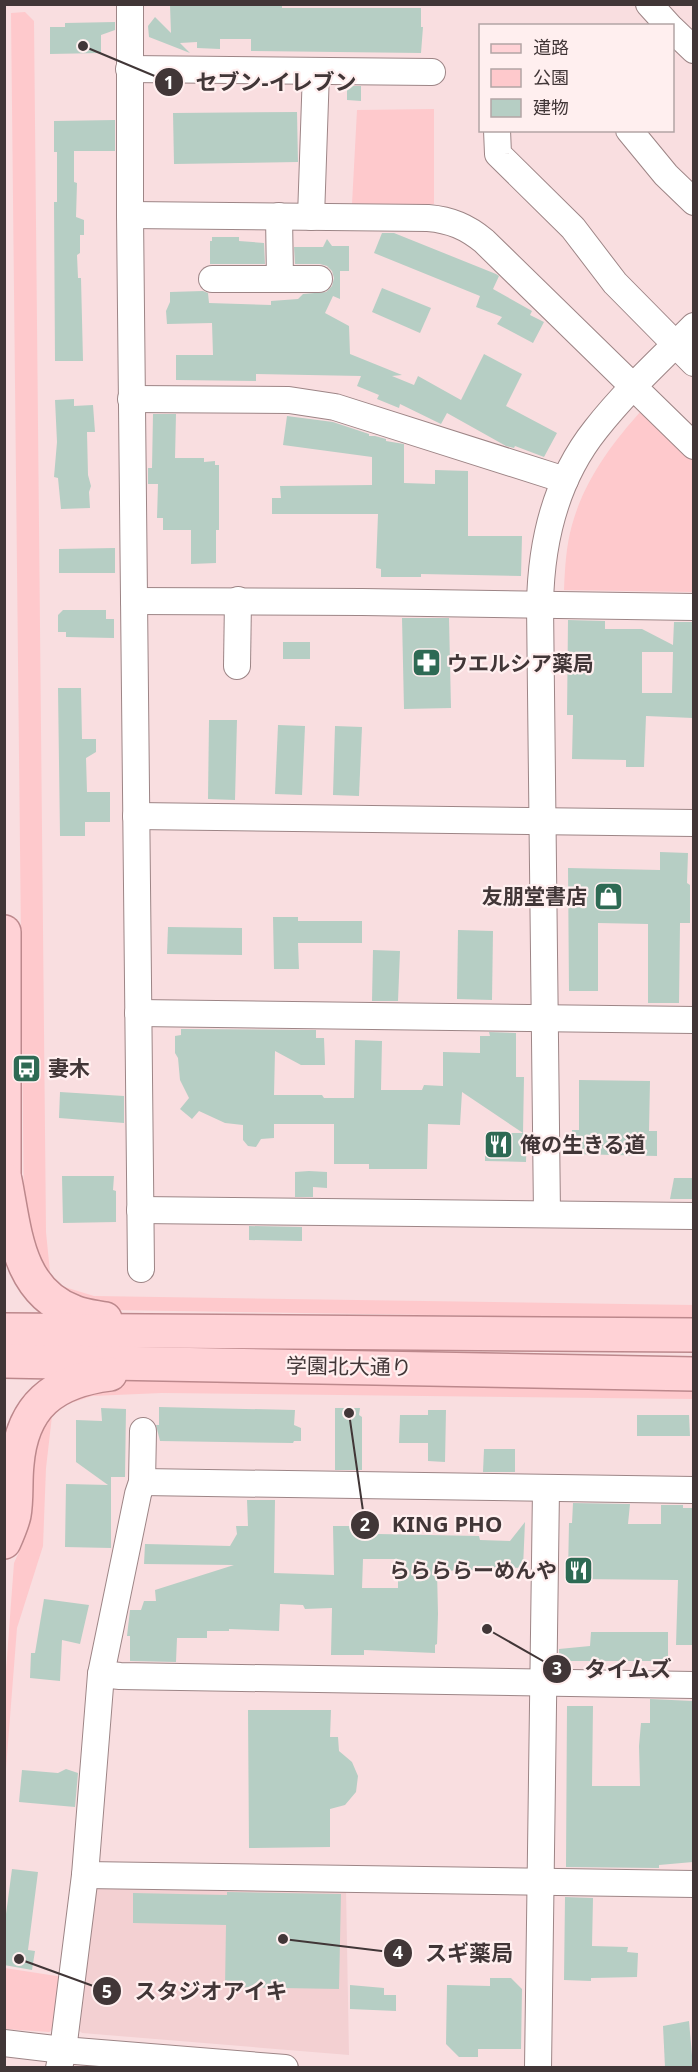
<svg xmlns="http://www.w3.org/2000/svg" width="698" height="2072" font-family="'Noto Sans','Noto Sans JP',sans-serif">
	<rect width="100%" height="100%" fill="#f9dee0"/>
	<polygon fill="#f3d0d2" points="102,1883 346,1888 349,2055 82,2033 75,2027 92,1892"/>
	<g fill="#fec9cc">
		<polygon points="25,12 34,21 46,1232 50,1272 44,1281 24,1217 11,13"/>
		<polygon points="434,109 434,204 352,204 357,110"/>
		<path d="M 642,410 L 693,459 L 693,592 L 564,590 C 565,568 566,546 572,525 C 584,481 612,443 642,410 Z"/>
		<polygon points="58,1285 94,1296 693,1305 694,1319 110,1310 96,1308"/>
		<polygon points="157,1379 694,1385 693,1399 162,1393 92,1396 62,1406 70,1392 105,1381"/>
		<polygon points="46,1411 52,1416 46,1468 43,1546 17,1628 5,1781 5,1684 14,1563 23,1543 24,1469"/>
		<polygon points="5,1968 63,1977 57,2026 49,2032 5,2029"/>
	</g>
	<g fill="#b6cec4" fill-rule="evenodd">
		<polygon points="282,4 282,8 421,8 421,27 423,27 421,53 251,51 251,39 220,39 220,49 197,48 197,42 180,43 190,53 149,37 148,26 155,17 171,33 170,5"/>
		<polygon points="115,22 115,30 101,35 101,53 50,54 50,27 65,27 65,23"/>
		<polygon points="347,86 361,86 361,101 347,100"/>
		<polygon points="297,112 298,162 174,164 173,113"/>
		<polygon points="115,120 115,151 74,151 74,182 77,183 76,217 84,220 84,235 80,235 80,253 77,255 78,278 81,278 83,361 55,361 54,202 57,202 57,152 54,152 54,121"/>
		<polygon points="382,233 394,233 496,274 499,276 493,289 532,311 530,315 544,322 533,343 497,324 502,317 476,307 480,296 374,253"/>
		<polygon points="212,237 239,237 239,241 264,243 265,264 210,264 210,241 212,241"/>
		<polygon points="327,239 332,246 349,246 349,271 340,271 340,299 333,296 325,313 349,326 350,354 402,375 392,376 414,385 418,376 461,400 484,354 522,374 506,406 557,433 544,457 515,446 514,448 506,446 447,413 441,424 400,404 399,408 377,399 379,395 357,386 361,376 256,374 256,381 176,380 176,355 213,355 212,323 167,324 166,311 170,302 170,292 203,291 208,293 209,303 271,305 271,301 298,299 303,294 326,292 332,286 334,278 332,271 327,266 320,264 295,264 294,247 323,247"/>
		<polygon points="382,288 431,308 420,333 372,312"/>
		<polygon points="74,399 74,406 93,405 95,432 87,432 88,475 91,486 89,492 90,508 61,509 58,478 54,477 57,442 55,400"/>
		<polygon points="153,414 176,414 175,458 204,458 204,462 215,461 215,465 219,465 219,530 216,530 216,563 191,564 191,530 163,530 163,518 157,518 158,484 148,484 148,468 152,468"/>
		<polygon points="287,416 333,422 369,434 369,436 375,436 386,439 386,441 404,444 404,483 435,484 435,470 468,471 468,536 522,536 521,576 421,574 421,577 381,577 381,569 376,568 378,514 272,514 272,498 281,498 280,486 372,485 372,457 283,445"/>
		<polygon points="115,548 115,573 59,573 59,549"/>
		<polygon points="63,610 106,610 106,619 114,619 114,638 66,637 66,632 58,632 58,615"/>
		<polygon points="402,618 449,618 451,708 404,709"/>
		<path d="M 568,620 L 605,621 L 605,629 L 642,629 L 673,645 L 674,622 L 693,622 L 693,718 L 646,716 L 644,767 L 626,767 L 626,760 L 572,759 L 573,715 L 567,715 ZM 642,652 L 673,652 L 672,693 L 642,693 Z"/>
		<rect x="283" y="642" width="27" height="17"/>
		<polygon points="58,688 81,688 82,739 96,739 96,752 86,758 87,792 110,792 110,822 85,822 85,836 60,836"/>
		<polygon points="209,720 237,720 235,800 208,799"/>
		<polygon points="278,725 305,726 302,795 275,794"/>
		<polygon points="335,726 362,727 359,796 333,795"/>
		<polygon points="660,852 688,853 687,883 690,885 690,923 680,923 679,1003 648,1003 648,924 598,923 598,991 569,991 568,868 660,870"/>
		<polygon points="273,917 298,917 298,921 362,921 362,943 298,943 299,969 274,969"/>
		<polygon points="168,927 242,928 242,955 167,954"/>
		<polygon points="458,930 493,931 492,1000 457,999"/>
		<polygon points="373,950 400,951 398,1001 372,1001"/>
		<polygon points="181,1029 316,1030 316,1038 324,1038 325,1065 301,1065 275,1051 274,1095 322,1095 324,1098 354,1098 355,1040 382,1041 381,1090 422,1090 424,1085 443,1086 443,1052 480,1053 480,1036 490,1036 489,1032 516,1033 516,1077 524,1077 523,1133 462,1092 460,1125 428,1124 427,1169 369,1169 369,1164 334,1164 334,1124 274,1124 274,1138 261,1139 256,1147 248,1146 243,1140 243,1125 225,1123 199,1111 192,1119 180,1109 189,1098 180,1080 178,1058 175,1053 175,1036 181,1035"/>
		<polygon points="579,1080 650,1081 649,1131 657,1131 657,1156 572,1154 572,1130 579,1130"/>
		<polygon points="60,1092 124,1096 124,1123 59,1118"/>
		<polygon points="485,1133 527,1133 526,1162 485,1161"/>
		<polygon points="309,1171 327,1172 327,1188 313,1187 313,1197 295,1197 295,1172"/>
		<polygon points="62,1176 114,1176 113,1190 116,1191 116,1222 63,1223"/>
		<polygon points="674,1178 693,1178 693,1199 670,1199"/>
		<polygon points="249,1226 302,1227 302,1241 249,1240"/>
		<polygon points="159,1407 295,1410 294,1425 301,1428 301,1441 294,1441 293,1443 160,1441 156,1425 159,1425"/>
		<polygon points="101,1408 126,1409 125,1477 111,1477 111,1548 65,1547 66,1484 108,1485 76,1462 76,1420 102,1421"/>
		<polygon points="335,1408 360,1408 359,1415 362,1417 362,1470 335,1470"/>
		<polygon points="428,1410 446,1410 445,1462 428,1461 428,1443 399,1443 400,1415 428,1415"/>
		<polygon points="637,1415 689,1415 690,1436 637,1436"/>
		<polygon points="484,1449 515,1449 515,1472 483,1472"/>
		<path d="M 247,1500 L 275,1500 L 274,1573 L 334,1575 L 333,1526 L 379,1526 L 378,1534 L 479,1536 L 480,1540 L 510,1541 L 525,1522 L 523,1568 L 484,1567 L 483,1570 L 437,1571 L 438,1614 L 437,1644 L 435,1645 L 435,1653 L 364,1650 L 364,1655 L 331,1655 L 332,1608 L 305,1609 L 303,1605 L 280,1604 L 279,1631 L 229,1629 L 229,1631 L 207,1631 L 207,1638 L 177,1638 L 176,1662 L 130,1661 L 130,1636 L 127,1636 L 130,1610 L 141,1610 L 144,1601 L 156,1601 L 155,1590 L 234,1565 L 144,1564 L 145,1544 L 230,1546 L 237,1534 L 236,1526 L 248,1526 ZM 363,1559 L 398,1559 L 398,1588 L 362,1588 Z"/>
		<polygon points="573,1503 630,1504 628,1524 661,1524 661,1505 683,1505 683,1508 693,1508 693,1645 676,1645 678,1580 576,1579 576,1577 568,1574 569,1523 572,1523"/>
		<polygon points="44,1599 89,1605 80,1644 62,1640 60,1681 30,1678 31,1653 35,1653"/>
		<polygon points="591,1632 668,1632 668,1661 559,1661 559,1649 590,1646"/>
		<polygon points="650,1699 693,1701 693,1862 659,1865 659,1868 566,1867 567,1706 593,1706 592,1786 640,1786 639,1746 641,1723 650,1723"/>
		<polygon points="248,1710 331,1710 330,1737 338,1737 339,1751 352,1762 358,1776 356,1792 345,1805 330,1809 330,1847 249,1848"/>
		<polygon points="66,1769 78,1773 75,1807 19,1802 22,1770 58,1773"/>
		<polygon points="12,1869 38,1872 28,1950 35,1951 32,1970 4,1965 6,1938 4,1938 4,1929"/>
		<polygon points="227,1892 341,1894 339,1989 225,1987 226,1925 133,1923 133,1893 227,1895"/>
		<polygon points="565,1897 593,1898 592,1946 628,1947 627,1952 638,1953 637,1977 591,1978 591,1981 564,1980"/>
		<polygon points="490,1978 511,1978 522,1989 521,2049 478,2049 478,2057 459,2057 446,2044 447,1985 490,1986"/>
		<polygon points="350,1985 384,1988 384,1995 396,1995 396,2011 350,2009"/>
		<polygon points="689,2021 693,2067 665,2067 663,2026"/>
	</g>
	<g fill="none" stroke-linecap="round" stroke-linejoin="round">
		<defs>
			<g id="minor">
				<polyline points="130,4 130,215 141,1269"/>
				<polyline points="649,4 669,26"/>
				<polyline points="672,29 694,50"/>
				<polyline points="129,69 432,72"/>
				<polyline points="497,130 498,154 573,228 615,283 694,363"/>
				<polyline points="629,130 666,175 694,202"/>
				<path d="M 130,215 L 428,218 C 451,220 467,227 484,241 L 694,446"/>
				<polyline points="279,216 280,279"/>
				<polyline points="311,217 316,71"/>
				<polyline points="212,279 319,279"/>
				<polyline points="131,399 289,400 335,407 565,480"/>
				<polyline points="134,601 362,602 694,607"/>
				<polyline points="237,666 238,600"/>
				<polyline points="136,816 694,823"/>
				<polyline points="138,1013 694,1020"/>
				<polyline points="140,1210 694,1216"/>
				<path d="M 547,1214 L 540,605 C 541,543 556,479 596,429 C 625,392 660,360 694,326"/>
				<polyline points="142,1482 694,1490"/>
				<polyline points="101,1674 120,1676 694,1685"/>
				<polyline points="85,1875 694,1884"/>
				<polyline points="4,2043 63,2050 285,2068"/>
				<polyline points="59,2068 63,2050 85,1875 101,1674 138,1494 142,1482 143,1431"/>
				<polyline points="538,2068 546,1489"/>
			</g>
			<g id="major">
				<polyline points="4,932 4,1185"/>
				<path d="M 5,1180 C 15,1230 17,1291 74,1312 C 83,1316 95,1317 105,1319"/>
				<polyline points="4,1330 694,1335"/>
				<polyline points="4,1361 694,1374"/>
				<path d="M 4,1542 C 8,1533 12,1524 14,1515 C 17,1499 15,1481 17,1464 C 22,1406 53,1381 110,1374"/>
			</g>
		</defs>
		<use href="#minor" stroke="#9d8586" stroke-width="28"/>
		<use href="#major" stroke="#bc888c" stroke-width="36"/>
		<use href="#minor" stroke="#fff" stroke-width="26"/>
		<use href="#major" stroke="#ffd2d6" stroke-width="33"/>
	</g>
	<defs>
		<symbol id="pharmacy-square" viewBox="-11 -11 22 22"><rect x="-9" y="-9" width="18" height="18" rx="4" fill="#2e6a54" stroke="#ffefef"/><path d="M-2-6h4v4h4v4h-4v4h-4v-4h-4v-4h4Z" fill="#fff"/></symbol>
		<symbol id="shop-square" viewBox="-11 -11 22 22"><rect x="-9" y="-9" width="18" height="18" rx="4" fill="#2e6a54" stroke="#ffefef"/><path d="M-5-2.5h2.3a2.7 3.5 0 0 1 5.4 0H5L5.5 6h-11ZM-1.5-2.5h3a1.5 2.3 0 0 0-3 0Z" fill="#fff"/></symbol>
		<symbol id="bus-square" viewBox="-11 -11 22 22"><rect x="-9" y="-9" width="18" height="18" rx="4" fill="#2e6a54" stroke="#ffefef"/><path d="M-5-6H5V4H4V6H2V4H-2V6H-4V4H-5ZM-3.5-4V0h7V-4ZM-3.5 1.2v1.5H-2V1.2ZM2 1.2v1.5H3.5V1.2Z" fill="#fff"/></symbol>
		<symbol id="restaurant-square" viewBox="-11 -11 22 22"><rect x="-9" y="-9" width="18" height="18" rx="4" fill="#2e6a54" stroke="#ffefef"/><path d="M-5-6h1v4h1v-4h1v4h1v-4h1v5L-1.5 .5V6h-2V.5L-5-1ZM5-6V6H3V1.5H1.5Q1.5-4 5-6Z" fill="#fff"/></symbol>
	</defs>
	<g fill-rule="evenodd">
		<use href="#pharmacy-square" x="410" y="646" width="33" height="33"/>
		<use href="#shop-square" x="592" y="880" width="33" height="33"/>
		<use href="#bus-square" x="10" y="1052" width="33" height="33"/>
		<use href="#restaurant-square" x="482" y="1128" width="33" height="33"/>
		<use href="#restaurant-square" x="562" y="1554" width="33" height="33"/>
	</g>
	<g text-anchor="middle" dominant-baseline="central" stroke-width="4.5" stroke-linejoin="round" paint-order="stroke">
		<g font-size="21" font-weight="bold" fill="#413637" stroke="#ffefef" text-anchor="start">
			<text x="447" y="663">ウエルシア薬局</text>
			<text x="587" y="896" text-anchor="end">友朋堂書店</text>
			<text x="48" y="1068">妻木</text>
			<text x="520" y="1144">俺の生きる道</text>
			<text x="557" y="1570" text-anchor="end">ららららーめんや</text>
		</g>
		<g font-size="21" fill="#413637" stroke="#ffefef">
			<text transform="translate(349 1366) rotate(1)">学園北大通り</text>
		</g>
	</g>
	<path fill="none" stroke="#413637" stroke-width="2" d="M83 46L169 82M349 1413L365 1525M487 1629L557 1669M283 1939L398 1953M19 1959L107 1991"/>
	<g fill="#413637" stroke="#ffefef" stroke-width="2">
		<circle cx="83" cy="46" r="6"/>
		<circle cx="349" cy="1413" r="6"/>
		<circle cx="487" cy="1629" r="6"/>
		<circle cx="283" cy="1939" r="6"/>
		<circle cx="19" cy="1959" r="6"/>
		<circle cx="169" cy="82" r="15"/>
		<circle cx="365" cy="1525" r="15"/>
		<circle cx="557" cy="1669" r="15"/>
		<circle cx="398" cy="1953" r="15"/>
		<circle cx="107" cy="1991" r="15"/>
	</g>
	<g font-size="18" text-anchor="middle" font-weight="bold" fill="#fff">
		<text x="169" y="89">1</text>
		<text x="365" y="1531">2</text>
		<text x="557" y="1675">3</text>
		<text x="398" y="1959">4</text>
		<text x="107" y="1998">5</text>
	</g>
	<g font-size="22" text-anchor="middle" font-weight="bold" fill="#413637" stroke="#ffefef" stroke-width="4.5" stroke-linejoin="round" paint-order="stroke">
		<text x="276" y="90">セブン-イレブン</text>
		<text x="447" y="1532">KING PHO</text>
		<text x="628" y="1677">タイムズ</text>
		<text x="469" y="1961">スギ薬局</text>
		<text x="211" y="1999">スタジオアイキ</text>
	</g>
	<rect width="698" height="2072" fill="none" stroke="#413637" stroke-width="12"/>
	<rect x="479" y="24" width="195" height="108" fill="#ffefef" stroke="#b3a5a5" stroke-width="1.5"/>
	<rect x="491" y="44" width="30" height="9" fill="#ffd2d6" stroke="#b3a5a5" stroke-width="1.5"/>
	<text x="533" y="54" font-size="18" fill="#413637">道路</text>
	<rect x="491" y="69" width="30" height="18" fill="#fec9cc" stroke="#b3a5a5" stroke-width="1.5"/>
	<text x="533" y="84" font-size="18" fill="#413637">公園</text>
	<rect x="491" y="99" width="30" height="18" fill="#b6cec4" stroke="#b3a5a5" stroke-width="1.5"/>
	<text x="533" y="114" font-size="18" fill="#413637">建物</text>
</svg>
